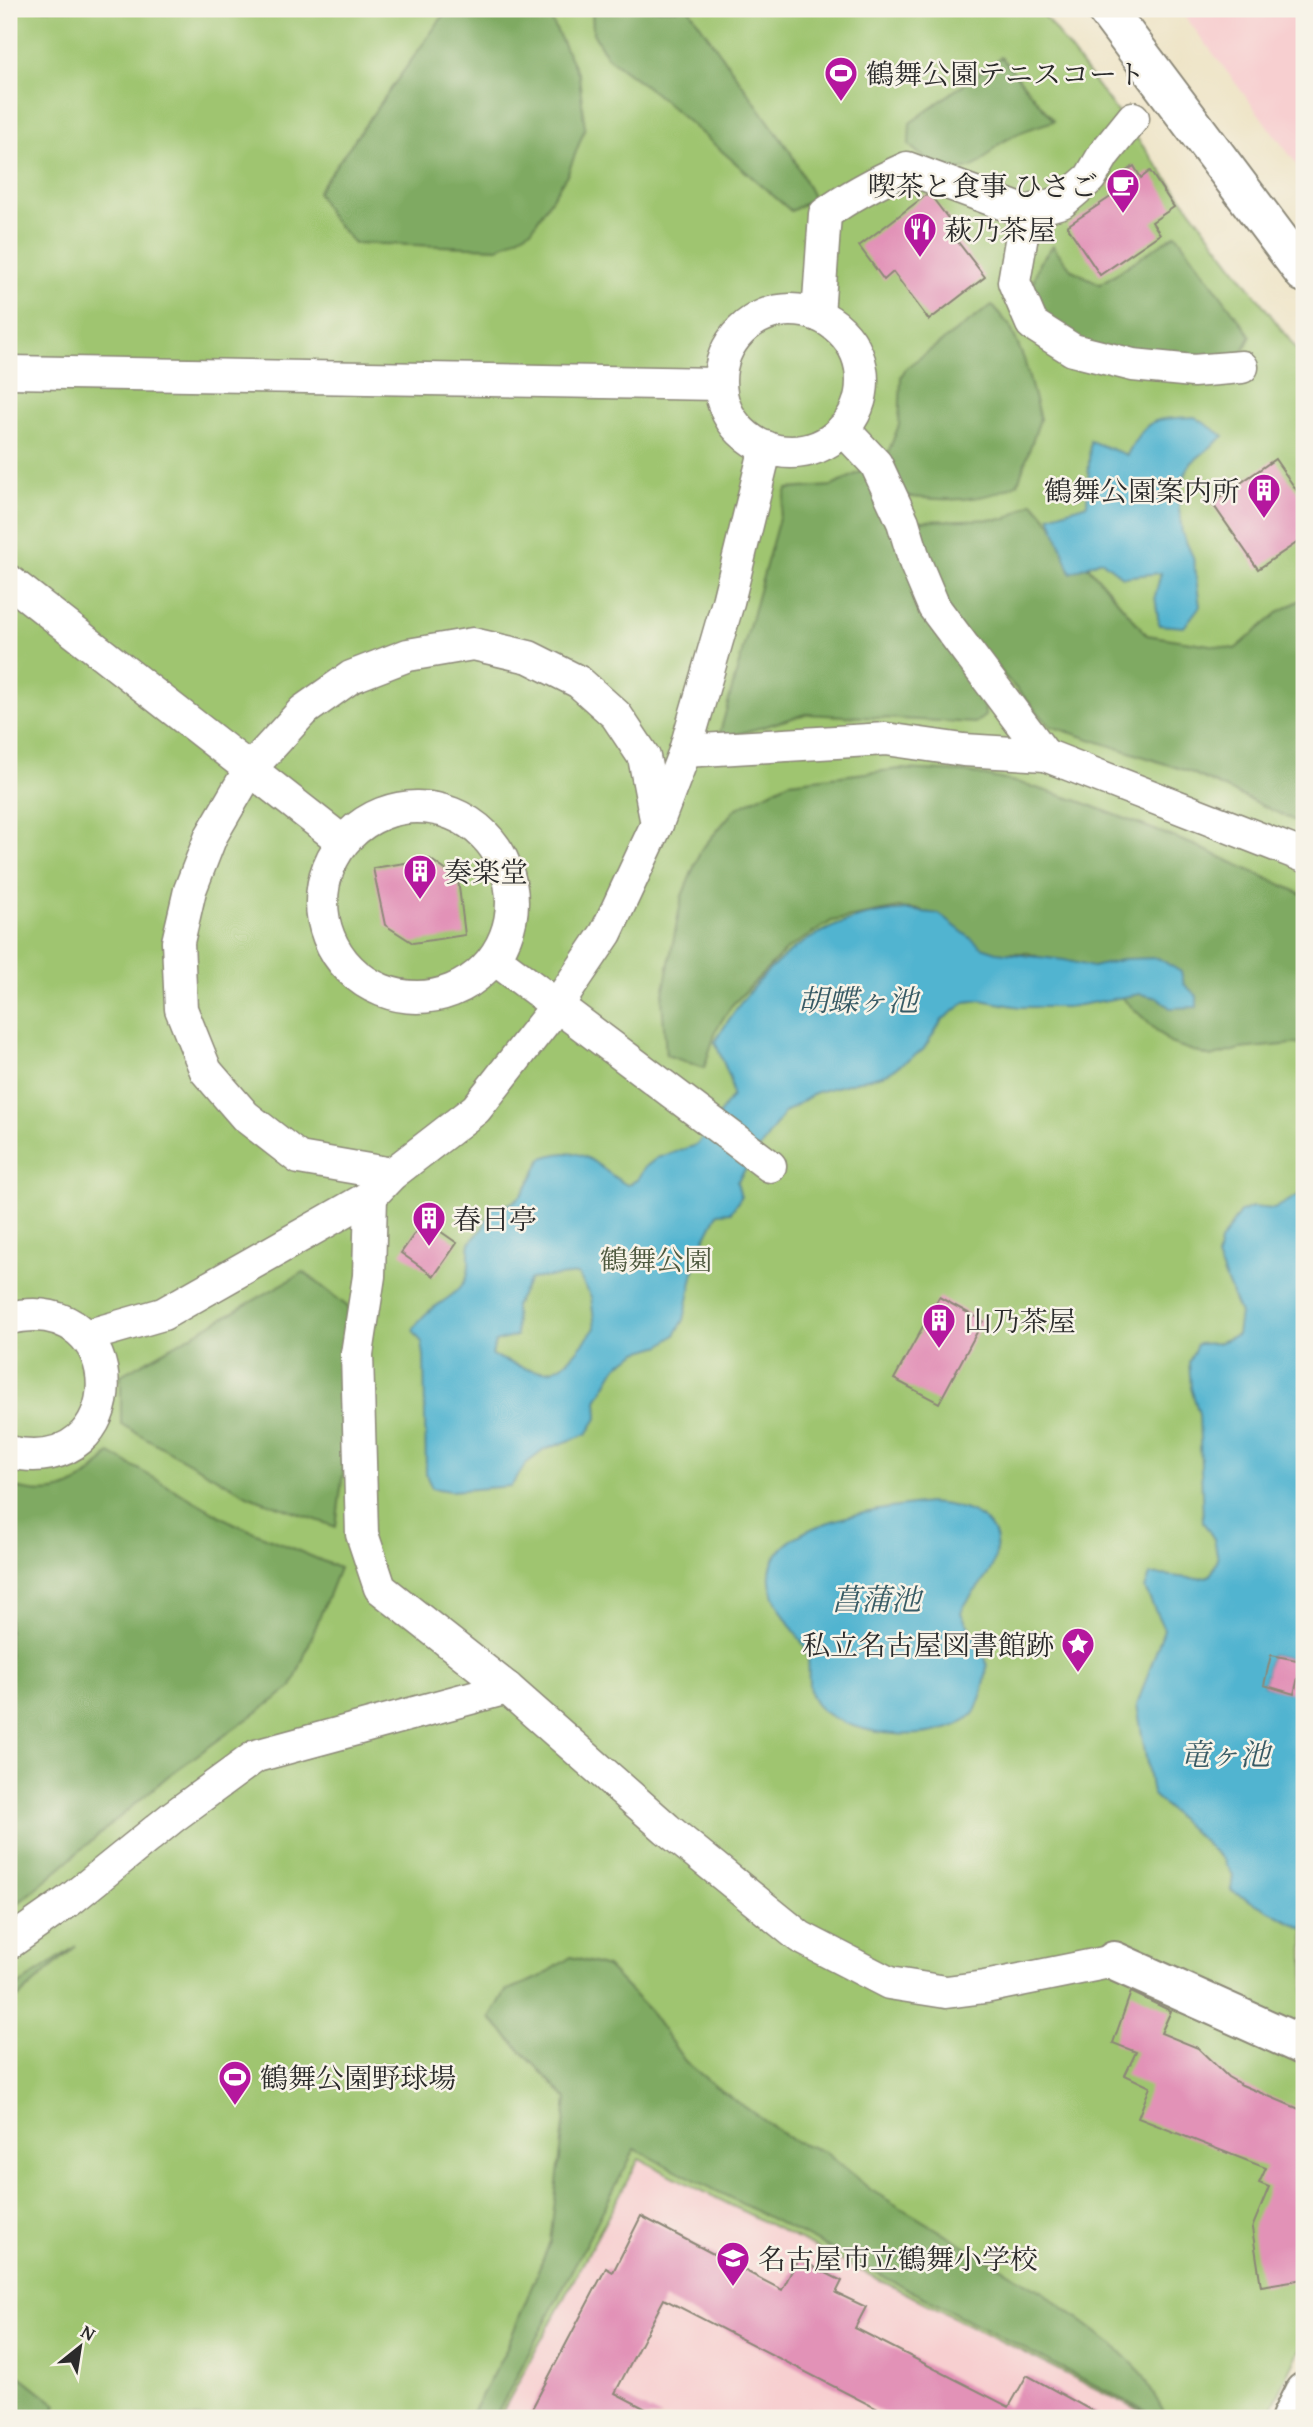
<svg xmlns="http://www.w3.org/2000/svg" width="1313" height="2427" font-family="'Gentium Book Plus','Noto Serif JP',serif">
	<rect width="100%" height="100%" fill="#f7f3e8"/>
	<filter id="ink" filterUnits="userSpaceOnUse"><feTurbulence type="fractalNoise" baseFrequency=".0143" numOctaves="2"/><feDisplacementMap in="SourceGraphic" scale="14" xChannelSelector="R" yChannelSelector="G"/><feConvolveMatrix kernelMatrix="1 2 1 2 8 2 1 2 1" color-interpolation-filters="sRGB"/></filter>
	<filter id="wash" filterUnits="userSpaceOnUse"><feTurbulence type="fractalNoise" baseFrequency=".00686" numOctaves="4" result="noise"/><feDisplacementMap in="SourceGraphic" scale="28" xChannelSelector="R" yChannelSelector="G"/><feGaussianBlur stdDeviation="1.57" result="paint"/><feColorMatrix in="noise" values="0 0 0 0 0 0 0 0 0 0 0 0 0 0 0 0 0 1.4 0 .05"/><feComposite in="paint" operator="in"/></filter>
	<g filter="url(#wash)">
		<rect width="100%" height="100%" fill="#eee4c6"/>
		<g fill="#f7cfd0">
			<polygon points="1179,9 1304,9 1304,174 1209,48"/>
			<polygon points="639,2159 1154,2418 499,2418"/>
		</g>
		<g fill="#9fc56f" stroke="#65784d" stroke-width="2">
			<polygon points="9,9 1039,9 1304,359 1304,2341 1267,2418 1154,2418 639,2159 499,2418 9,2418"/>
			<polygon points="809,2409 827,2418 773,2418"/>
		</g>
		<g fill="#7faa62" stroke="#556a46" stroke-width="2">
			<polygon points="448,9 546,9 579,76 585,128 568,173 532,229 498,248 354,243 331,218 317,192"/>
			<polygon points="592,9 689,9 791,153 814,199 791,211 655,93 607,57 593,33"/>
			<path d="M 1001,57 L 1054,121 C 1035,127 1014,133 998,145 C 991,150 986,160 978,164 C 953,179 927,162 909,145 L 910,123 Z"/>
			<polygon points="1176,234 1251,336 1239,359 1083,347 1040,319 1031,289 1039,263 1053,246 1072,270 1100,284"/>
			<path d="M 992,305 L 1010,326 L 1024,359 L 1040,419 L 1018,483 C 981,505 942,500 901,496 L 886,458 L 899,425 L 901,377 L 906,368 Z"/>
			<polygon points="868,468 984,700 985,716 975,723 806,714 718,740 787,489 832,486"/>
			<polygon points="1033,502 1147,635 1235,649 1280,611 1304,598 1304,825 1190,772 1050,726 952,618 915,531 920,521 1006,519"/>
			<polygon points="900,769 965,772 1020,783 1079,801 1194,845 1304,895 1304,1043 1240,1049 1211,1057 1170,1043 1120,996 1088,976 1028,953 982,953 921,910 899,908 832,921 786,950 732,1005 717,1028 704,1068 666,1055 662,999 682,896 701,850 735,809 789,782"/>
			<polygon points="304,1272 348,1307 344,1465 336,1527 249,1496 121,1424 121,1375"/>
			<path d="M 110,1453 L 233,1523 L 339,1568 L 292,1687 L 168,1776 L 9,1911 L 9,1486 C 54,1500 81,1489 110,1453 Z"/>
			<polygon points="76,1946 9,2006 9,1992"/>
			<polygon points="571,1957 607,1967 648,2009 685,2061 715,2086 792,2140 825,2152 871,2190 1044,2293 1114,2345 1142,2373 1167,2418 1159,2418 635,2149 495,2418 469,2418 505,2352 550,2242 567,2099 490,2018 506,1991 540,1977"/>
			<polygon points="9,2367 57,2405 49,2418 9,2418"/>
		</g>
		<g fill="#51b4d0" stroke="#3e707e" stroke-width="2" fill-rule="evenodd">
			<path d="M 1195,417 L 1224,436 L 1190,464 L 1177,492 L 1182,533 L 1193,557 L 1200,606 L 1184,627 L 1159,625 L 1155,596 L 1161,573 L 1123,577 L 1101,560 L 1071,573 L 1050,516 L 1087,504 L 1090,441 L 1127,455 C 1147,416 1154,419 1195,417 Z"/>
			<path d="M 908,910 L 939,914 L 982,947 L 997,952 L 1064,960 L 1093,967 L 1125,959 L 1158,958 L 1181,972 L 1184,984 L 1197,996 L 1197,1007 L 1170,1008 L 1158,998 L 1140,994 L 1069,1007 L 1019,1007 L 981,1000 L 966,1002 L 942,1020 L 923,1050 L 886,1074 L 817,1092 L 784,1113 L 737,1182 L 741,1197 L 731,1212 L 718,1213 L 698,1252 L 684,1320 L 675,1335 L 662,1345 L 638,1352 L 617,1366 L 597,1400 L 598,1417 L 587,1434 L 544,1450 L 527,1463 L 511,1486 L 451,1491 L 432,1488 L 426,1475 L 424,1356 L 422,1343 L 413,1330 C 428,1303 450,1304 465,1281 C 472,1269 467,1256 470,1243 L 482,1229 L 493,1207 C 523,1208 530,1180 542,1158 C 588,1143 591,1165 627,1185 L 637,1180 L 644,1168 L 657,1158 L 697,1145 L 732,1096 L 730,1078 L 715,1042 C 760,965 816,915 908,910 ZM 578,1274 L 591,1297 L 595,1328 C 557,1378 551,1381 492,1355 L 495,1342 L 516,1336 L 515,1306 L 530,1279 Z"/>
			<path d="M 1304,1192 L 1304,1929 L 1231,1891 L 1233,1875 L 1221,1858 L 1152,1794 L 1137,1705 L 1164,1629 L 1145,1589 L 1150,1575 C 1171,1573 1193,1583 1211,1575 L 1218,1559 L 1214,1539 L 1203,1522 L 1199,1414 L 1191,1388 L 1189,1362 L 1197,1344 L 1218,1343 L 1237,1335 L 1240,1314 L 1217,1258 L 1220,1242 L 1240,1212 L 1252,1207 L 1274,1209 ZM 1271,1655 L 1302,1661 L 1294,1693 L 1264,1685 Z"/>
			<path d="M 928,1503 C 963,1505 1009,1517 993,1564 C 987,1583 969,1592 961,1613 C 968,1627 982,1645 986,1660 C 988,1672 985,1684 981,1696 C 978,1702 977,1711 972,1715 C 939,1746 855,1737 822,1710 C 798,1692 817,1663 802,1642 C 792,1628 781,1613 774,1597 C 744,1522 883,1509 928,1503 Z"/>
		</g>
		<g id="blocks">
			<g fill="#e292b7">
				<polygon points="1134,166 1141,178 1150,171 1174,207 1152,222 1160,234 1100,275 1067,226 1115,194 1108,183"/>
				<polygon points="926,195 932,197 956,229 951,233 985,277 929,320 893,272 884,280 859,246"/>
				<polygon points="1275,459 1304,501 1304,538 1258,569 1212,503"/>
				<polygon points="430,859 458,879 465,935 413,943 385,925 373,868"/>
				<polygon points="424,1220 457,1243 434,1276 401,1253"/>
				<polygon points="939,1297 983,1321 939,1403 894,1379"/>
				<polygon points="1271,1655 1302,1661 1294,1694 1264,1685"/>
				<polygon points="1131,1992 1171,2011 1161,2033 1198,2048 1228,2077 1242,2085 1304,2111 1304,2279 1261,2286 1252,2228 1269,2187 1259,2183 1266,2168 1138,2118 1150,2087 1125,2075 1136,2052 1113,2043"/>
				<polygon points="641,2216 782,2290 798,2259 842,2281 836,2293 866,2307 855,2328 1009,2407 1027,2375 1105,2418 895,2418 664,2299 615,2393 663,2418 527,2418 606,2268 613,2272"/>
			</g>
		</g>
	</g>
	<g filter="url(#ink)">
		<use href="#blocks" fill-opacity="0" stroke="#8c8878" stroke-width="2"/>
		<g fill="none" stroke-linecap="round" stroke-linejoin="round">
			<defs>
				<g id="pedestrian">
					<polyline points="1026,212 1014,282 1032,324 1073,350 1133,365 1193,371 1242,367"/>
					<circle cx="791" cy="381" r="71"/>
					<path d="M 818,315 L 825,214 C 851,195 878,181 907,168 L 1026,212 L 1062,202 L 1090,178 L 1104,154 L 1133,118"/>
					<polyline points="9,372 719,384"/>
					<polyline points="843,429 876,464 903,522 915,562 934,607 1045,755"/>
					<polyline points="9,581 342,841"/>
					<polyline points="685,751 886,739 963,750 1045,755 1304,856"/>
					<circle cx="417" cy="902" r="95"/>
					<polyline points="495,959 770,1166"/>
					<polyline points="392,1174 299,1158 245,1116 206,1071 181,1009 178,942 190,890 211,836 250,769 303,711 351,677 408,655 473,644 529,657 579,682 616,715 644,757 657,824"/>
					<polyline points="371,1196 369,1276 357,1354 362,1534 380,1588 507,1688 667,1829 800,1937 889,1983 946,1992 985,1987 1114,1961"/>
					<path d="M 9,1318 C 134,1289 134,1481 9,1452"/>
					<polyline points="86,1336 163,1314 371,1196 392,1174 476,1109 556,1007 606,933 657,824 685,751 728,602 766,447"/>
					<polyline points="9,1943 70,1900 174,1816 256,1756 507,1688"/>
				</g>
				<polyline id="minor" points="1114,1961 1304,2046"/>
				<g id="tertiary">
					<polyline points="1106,9 1304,273"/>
					<polyline points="1291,2418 1304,2392"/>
				</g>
			</defs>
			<use href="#pedestrian" stroke="#8c8878" stroke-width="35"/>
			<use href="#minor" stroke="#8c8878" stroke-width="42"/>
			<use href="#tertiary" stroke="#8c8878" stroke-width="42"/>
			<use href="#pedestrian" stroke="#fff" stroke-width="32"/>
			<use href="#minor" stroke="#fff" stroke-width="38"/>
			<use href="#tertiary" stroke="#fff" stroke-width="38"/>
		</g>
	</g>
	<defs>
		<symbol id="stadium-pin" viewBox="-11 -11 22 30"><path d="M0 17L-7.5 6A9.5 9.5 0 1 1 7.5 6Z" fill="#b5179e" stroke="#f7f3e8"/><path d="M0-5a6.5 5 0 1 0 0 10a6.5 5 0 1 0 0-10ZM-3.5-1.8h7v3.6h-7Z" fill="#fff"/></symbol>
		<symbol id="cafe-pin" viewBox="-11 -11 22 30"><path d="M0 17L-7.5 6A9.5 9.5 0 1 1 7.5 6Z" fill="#b5179e" stroke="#f7f3e8"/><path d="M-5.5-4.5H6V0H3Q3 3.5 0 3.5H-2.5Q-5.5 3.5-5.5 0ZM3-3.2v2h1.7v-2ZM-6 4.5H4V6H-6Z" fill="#fff"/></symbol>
		<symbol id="restaurant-pin" viewBox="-11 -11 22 30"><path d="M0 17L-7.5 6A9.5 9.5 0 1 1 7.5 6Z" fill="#b5179e" stroke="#f7f3e8"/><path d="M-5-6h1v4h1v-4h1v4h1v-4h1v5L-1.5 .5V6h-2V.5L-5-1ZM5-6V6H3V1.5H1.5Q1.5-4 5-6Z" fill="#fff"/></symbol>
		<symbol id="building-pin" viewBox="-11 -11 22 30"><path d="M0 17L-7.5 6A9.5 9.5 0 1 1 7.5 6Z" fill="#b5179e" stroke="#f7f3e8"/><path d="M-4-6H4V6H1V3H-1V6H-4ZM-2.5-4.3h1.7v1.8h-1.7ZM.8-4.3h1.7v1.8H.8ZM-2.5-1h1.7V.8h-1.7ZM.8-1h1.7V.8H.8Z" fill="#fff"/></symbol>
		<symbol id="sight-pin" viewBox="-11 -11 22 30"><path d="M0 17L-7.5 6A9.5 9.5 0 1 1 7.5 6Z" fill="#b5179e" stroke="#f7f3e8"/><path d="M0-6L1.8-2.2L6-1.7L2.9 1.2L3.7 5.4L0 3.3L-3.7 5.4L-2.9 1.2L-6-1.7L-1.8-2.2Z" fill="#fff"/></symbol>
		<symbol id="school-pin" viewBox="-11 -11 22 30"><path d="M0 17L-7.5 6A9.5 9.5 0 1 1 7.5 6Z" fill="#b5179e" stroke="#f7f3e8"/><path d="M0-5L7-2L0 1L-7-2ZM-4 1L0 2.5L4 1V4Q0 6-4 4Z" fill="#fff"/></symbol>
	</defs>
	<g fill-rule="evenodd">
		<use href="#stadium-pin" x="822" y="54" width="38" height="52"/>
		<use href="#cafe-pin" x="1104" y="166" width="38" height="52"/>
		<use href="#restaurant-pin" x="901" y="210" width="38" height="52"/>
		<use href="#building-pin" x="1245" y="471" width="38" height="52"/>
		<use href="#building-pin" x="401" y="852" width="38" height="52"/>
		<use href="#building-pin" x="410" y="1199" width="38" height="52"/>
		<use href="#building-pin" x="920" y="1301" width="38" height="52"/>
		<use href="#sight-pin" x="1059" y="1625" width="38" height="52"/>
		<use href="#stadium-pin" x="216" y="2058" width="38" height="52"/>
		<use href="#school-pin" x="714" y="2239" width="38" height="52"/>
	</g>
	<g text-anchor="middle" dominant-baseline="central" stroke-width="5" stroke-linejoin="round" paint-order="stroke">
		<g font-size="28" fill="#2b2b2b" stroke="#f7f3e8" text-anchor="start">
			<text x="866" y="73">鶴舞公園テニスコート</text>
			<text x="1098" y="185" text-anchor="end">喫茶と食事 ひさご</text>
			<text x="944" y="229">萩乃茶屋</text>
			<text x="1240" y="490" text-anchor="end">鶴舞公園案内所</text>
			<text x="444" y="871">奏楽堂</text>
			<text x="453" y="1218">春日亭</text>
			<text x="964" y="1320">山乃茶屋</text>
			<text x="1054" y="1644" text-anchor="end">私立名古屋図書館跡</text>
			<text x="260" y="2077">鶴舞公園野球場</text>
			<text x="758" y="2258">名古屋市立鶴舞小学校</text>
		</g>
		<g font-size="28" fill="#4e593f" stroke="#f7f3e8">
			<text x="656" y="1259">鶴舞公園</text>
		</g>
		<g font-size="30" font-style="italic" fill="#385b65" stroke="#f7f3e8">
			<text x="858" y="1000">胡蝶ヶ池</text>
			<text x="876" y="1599">菖蒲池</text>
			<text x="1225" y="1754">竜ヶ池</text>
		</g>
	</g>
	<rect width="1313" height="2427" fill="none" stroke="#f7f3e8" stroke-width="35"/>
	<g transform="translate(80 2347) rotate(30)" stroke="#f7f3e8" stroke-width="5" paint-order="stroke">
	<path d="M0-5L12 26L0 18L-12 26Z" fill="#2b2b2b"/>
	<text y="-10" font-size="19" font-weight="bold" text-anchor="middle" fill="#2b2b2b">N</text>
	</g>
</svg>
